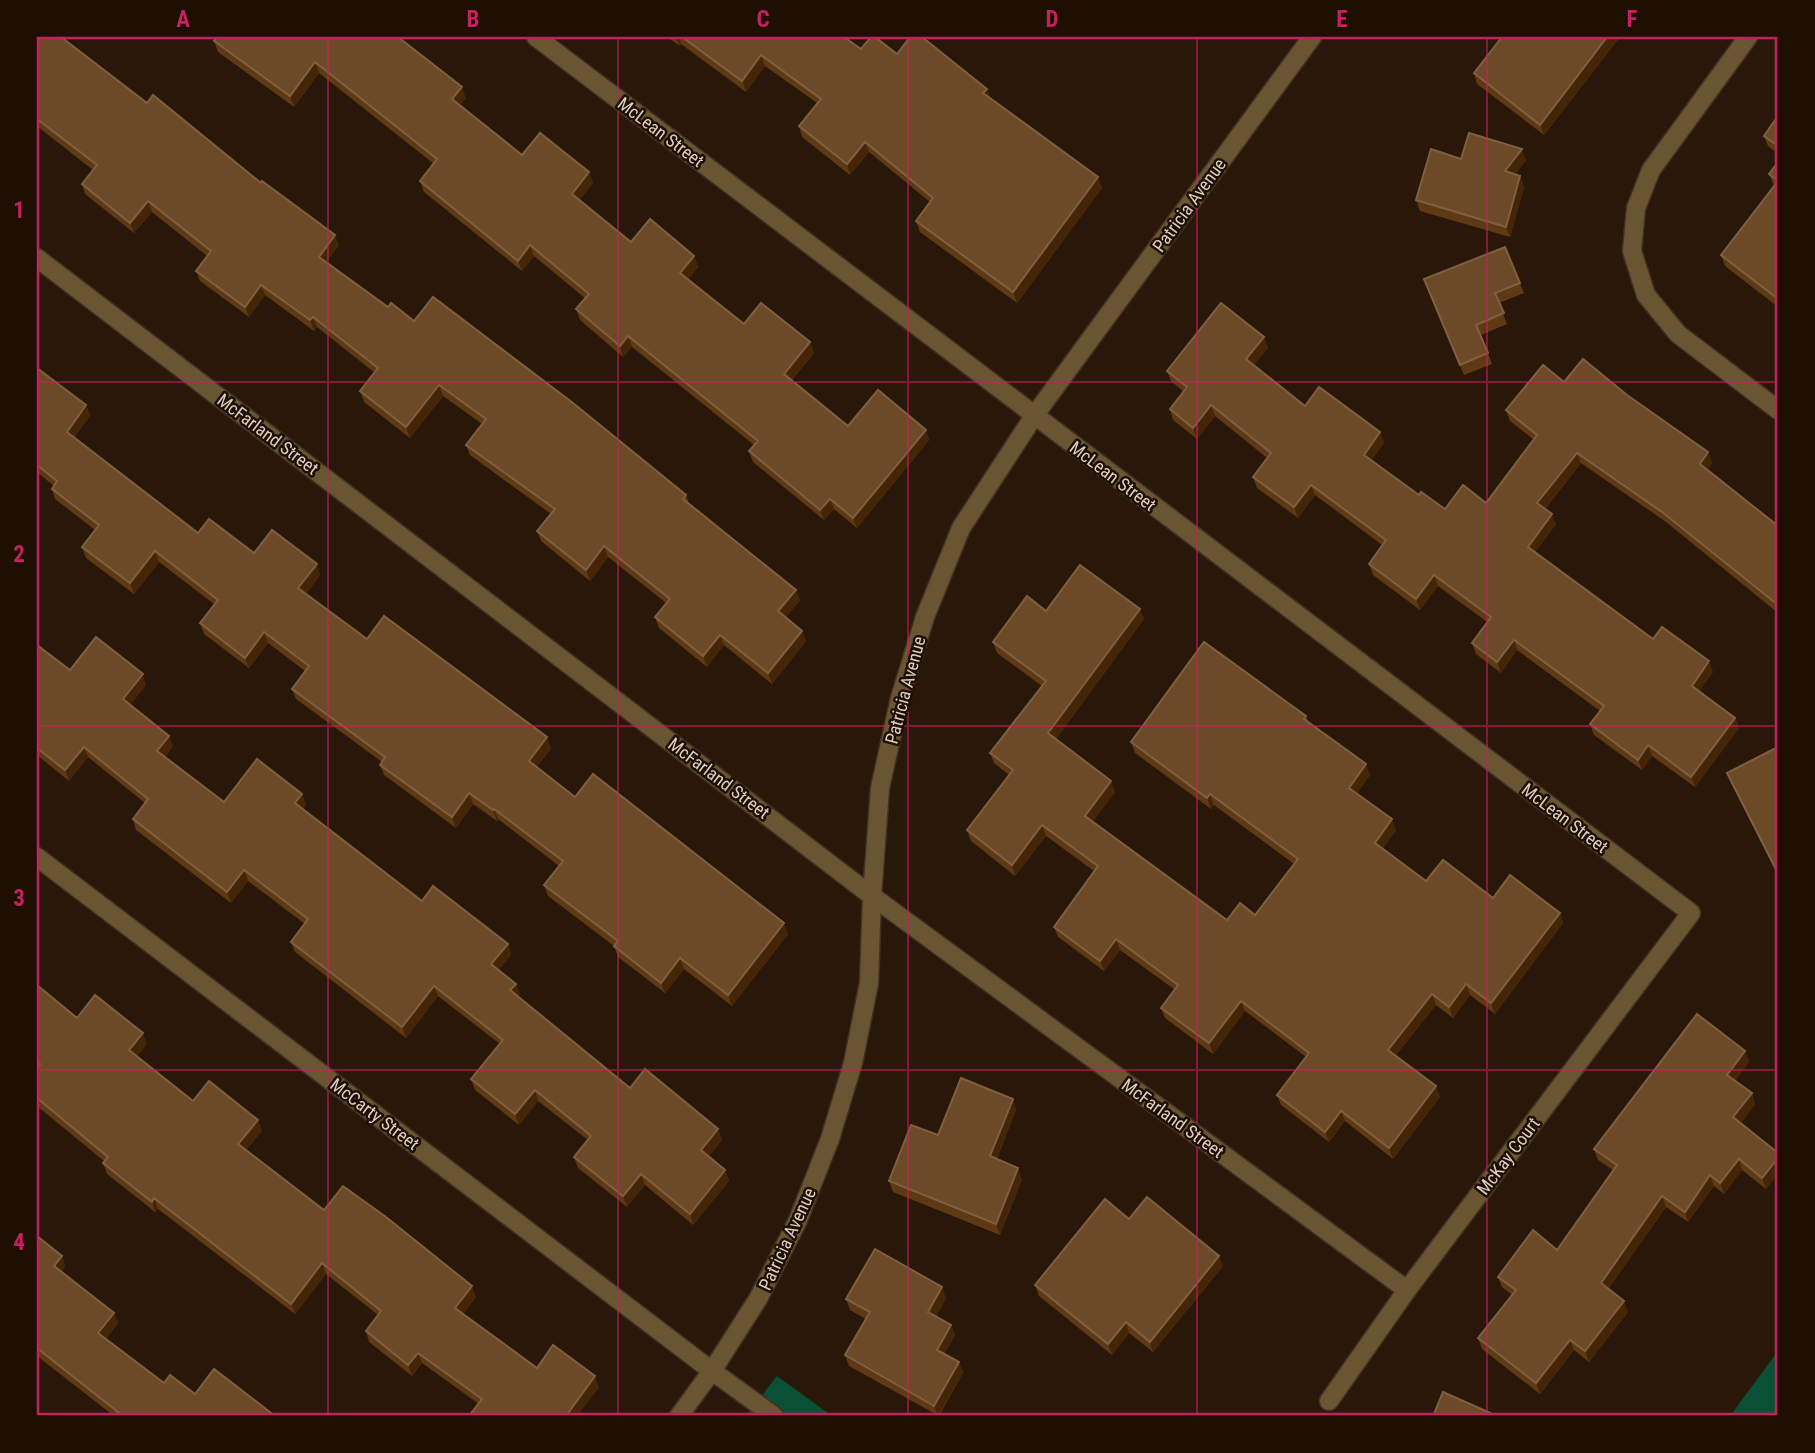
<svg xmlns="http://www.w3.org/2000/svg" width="1815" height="1453" font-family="'Roboto Condensed',sans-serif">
	<rect width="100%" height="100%" fill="#291709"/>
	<g fill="#095037">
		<polygon points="1778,1351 1778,1416 1730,1416"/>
		<polygon points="777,1376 832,1416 746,1416"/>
	</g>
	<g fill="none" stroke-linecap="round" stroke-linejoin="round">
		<defs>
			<polyline id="service" points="712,1371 774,1416"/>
			<g id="minor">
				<polyline points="536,37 1691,913 1407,1290 1329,1401"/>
				<polyline points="1748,37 1651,170 1636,208 1632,251 1646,295 1678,334 1778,410"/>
				<polyline points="37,258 872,896 1407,1290"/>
				<polyline points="37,857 712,1371"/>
				<polyline points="679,1416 712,1371 758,1299 798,1220 830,1139 853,1063 869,983 872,896 880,788 900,698 925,617 961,528 1034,416 1312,37"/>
			</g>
		</defs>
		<use href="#service" stroke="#423123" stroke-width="21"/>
		<use href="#minor" stroke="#423123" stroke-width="21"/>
		<use href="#service" stroke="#6a5532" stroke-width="18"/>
		<use href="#minor" stroke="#6a5532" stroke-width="18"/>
	</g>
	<g fill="#5f3913">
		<polygon points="37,37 147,103 261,183 339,245 326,262 388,307 414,321 686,495 689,503 796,590 800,600 786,617 802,631 806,641 772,684 724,645 707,667 659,628 655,617 666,603 608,557 590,581 541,541 537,531 551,514 470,455 466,445 482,424 443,396 410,438 364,402 360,391 375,373 317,327 314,331 265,295 249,317 200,281 196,271 207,256 152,212 134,233 85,194 82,184 93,170 38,127 37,128"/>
		<polygon points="218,37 466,98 460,105 522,155 593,183 579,200 631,242 694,256 698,267 688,279 744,324 810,342 814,353 792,380 848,426 926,430 929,440 857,528 834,509 824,520 753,462 749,451 754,445 632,347 623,357 580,320 576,309 586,299 534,256 522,271 424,192 420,181 434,164 319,73 294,107 218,52 214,41"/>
		<polygon points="667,37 844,37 861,49 897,54 990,98 1098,177 1102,188 1017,303 920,232 916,221 930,202 869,152 850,175 802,137 799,126 817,103 765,66 746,92 681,44 680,46"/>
		<polygon points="1620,37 1544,135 1477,84 1474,73"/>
		<polygon points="1778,116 1778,154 1768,146 1764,136"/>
		<polygon points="1461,159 1526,160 1515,174 1520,176 1524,187 1510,237 1420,211 1416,200"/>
		<polygon points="1778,162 1778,307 1725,266 1721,255 1774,186 1769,174"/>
		<polygon points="1505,247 1524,293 1499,303 1507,324 1481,335 1492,364 1464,375 1428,290"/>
		<polygon points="1264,337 1268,348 1254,365 1305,406 1384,443 1371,460 1419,495 1445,509 1486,503 1534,440 1510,421 1506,410 1564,382 1627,395 1708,452 1712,463 1708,469 1778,526 1778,613 1666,522 1581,463 1545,509 1556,524 1535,552 1653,639 1713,672 1699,691 1735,718 1739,728 1695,787 1652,756 1642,770 1594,735 1590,724 1600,711 1517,650 1501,673 1476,654 1472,643 1487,622 1438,586 1420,610 1373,575 1369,564 1382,545 1315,495 1298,518 1257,488 1253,477 1267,458 1215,416 1197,439 1173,420 1170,409 1184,392 1171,381 1167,371"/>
		<polygon points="37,368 86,405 90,416 74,437 198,533 320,575 306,594 367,639 551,748 537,767 575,797 788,934 732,1006 684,969 665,993 618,957 614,946 548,896 544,885 559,866 498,819 497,821 473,804 456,828 384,775 380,765 382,762 296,699 292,689 305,671 268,643 249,668 204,634 200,623 214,604 159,562 134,594 86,558 82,547 95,530 55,499 52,489 54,486 37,472"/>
		<polygon points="1140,609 1144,619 1056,739 1115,792 1092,822 1227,920 1255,915 1294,864 1214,805 1211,809 1135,753 1131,742 1306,716 1308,721 1370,775 1357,793 1396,830 1383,848 1426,881 1560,913 1563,923 1495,1014 1470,995 1453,1018 1436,1005 1396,1055 1436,1086 1440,1097 1393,1159 1345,1121 1329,1142 1281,1105 1277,1095 1306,1057 1245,1011 1213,1054 1165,1018 1161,1008 1175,990 1120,950 1104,971 1058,937 1054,927 1094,871 1046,836 1015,876 971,841 967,830 1009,775 994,763 990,753 1042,686 997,653 993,642 1046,611"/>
		<polygon points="37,645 70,670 146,685 130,705 173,746 165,757 224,802 302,794 306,805 302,809 422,901 508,944 511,955 499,970 520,994 518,996 630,1088 718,1129 722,1140 708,1157 725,1170 729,1181 693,1225 645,1185 627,1207 578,1168 574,1157 588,1140 538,1101 519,1125 475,1090 471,1079 500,1044 438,996 406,1038 295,952 291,942 305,924 248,881 231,903 136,830 133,819 145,803 88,757 69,781 37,755"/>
		<polygon points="1778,747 1778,876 1731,783 1727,773"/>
		<polygon points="37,985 77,1018 147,1044 137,1056 193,1101 262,1131 246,1150 324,1210 476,1297 463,1314 537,1368 599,1387 577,1416 469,1416 479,1404 422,1363 412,1376 369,1342 366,1331 378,1315 326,1274 295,1314 158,1209 155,1212 107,1174 103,1163 104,1161 37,1106"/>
		<polygon points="1745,1051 1749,1062 1735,1081 1752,1093 1755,1104 1741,1123 1778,1153 1778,1174 1766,1189 1742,1170 1724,1194 1714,1186 1688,1222 1666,1207 1608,1289 1628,1312 1589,1362 1574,1350 1540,1394 1482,1349 1478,1338 1512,1295 1502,1287 1498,1277 1557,1250 1613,1170 1598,1160 1594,1149"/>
		<polygon points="1013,1099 1016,1110 997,1159 1022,1179 1000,1235 893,1192 889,1181 938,1135"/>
		<polygon points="1129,1219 1223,1266 1153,1352 1129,1333 1112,1355 1039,1296 1035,1285"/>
		<polygon points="37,1236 62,1256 65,1266 61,1272 114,1313 118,1323 106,1339 164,1383 195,1394 275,1416 114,1416 37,1356"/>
		<polygon points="946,1298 936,1316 951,1325 955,1335 944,1354 959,1362 963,1373 939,1416 849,1366 845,1355 866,1319 850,1310 846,1299"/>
	</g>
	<g fill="#442507">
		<polygon points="676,37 679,37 681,44 680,46"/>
		<polygon points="1607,37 1620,37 1544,135 1540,125"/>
		<polygon points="761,55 765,66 746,92 742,81"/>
		<polygon points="315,62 319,73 294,107 290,96"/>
		<polygon points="462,87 466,98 456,109 452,99"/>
		<polygon points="987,89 991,99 983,93"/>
		<polygon points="865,142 869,152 850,175 847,164"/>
		<polygon points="1522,149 1526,160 1509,182 1505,171"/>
		<polygon points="589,172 593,183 576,205 572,194"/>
		<polygon points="1520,176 1524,187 1510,237 1506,227"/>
		<polygon points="1098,177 1102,188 1017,303 1013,292"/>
		<polygon points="148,201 152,212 134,233 130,223"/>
		<polygon points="335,235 339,245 322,267 319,257"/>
		<polygon points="530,245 534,256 522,271 518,261"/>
		<polygon points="694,256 698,267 684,284 680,273"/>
		<polygon points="261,285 265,295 249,317 245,307"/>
		<polygon points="313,317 317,327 314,331 310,320"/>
		<polygon points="628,336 632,347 623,357 620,346"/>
		<polygon points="1264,337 1268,348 1250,370 1246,359"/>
		<polygon points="810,342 814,353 788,384 784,374"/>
		<polygon points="439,385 443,396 410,438 406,427"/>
		<polygon points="86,405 90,416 71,442 67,432"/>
		<polygon points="1211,405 1215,416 1197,439 1193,428"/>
		<polygon points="926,430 929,440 857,528 853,518"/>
		<polygon points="1380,432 1384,443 1368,465 1364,455"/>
		<polygon points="1708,452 1712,463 1704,474 1700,464"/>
		<polygon points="1577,453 1581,463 1541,513 1537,503"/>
		<polygon points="1311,485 1315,495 1298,518 1294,507"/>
		<polygon points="830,499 834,509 824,520 820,510"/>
		<polygon points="1552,514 1556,524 1531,557 1528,547"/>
		<polygon points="604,546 608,557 590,581 586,570"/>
		<polygon points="155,551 159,562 134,594 130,583"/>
		<polygon points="317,564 320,575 302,599 298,588"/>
		<polygon points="1434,575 1438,586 1420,610 1416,599"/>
		<polygon points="796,590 800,600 782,622 778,611"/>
		<polygon points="1140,609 1144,619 1052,744 1048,733"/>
		<polygon points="802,631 806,641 772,684 768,673"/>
		<polygon points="264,632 268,643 249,668 245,658"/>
		<polygon points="720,635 724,645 707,667 703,656"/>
		<polygon points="1514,640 1517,650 1501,673 1497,662"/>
		<polygon points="1709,661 1713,672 1696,696 1692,686"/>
		<polygon points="143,674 146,685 127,709 123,699"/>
		<polygon points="1735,718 1739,728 1695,787 1691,777"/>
		<polygon points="169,736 173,746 161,761 157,751"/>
		<polygon points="547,737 551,748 533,772 529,761"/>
		<polygon points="1648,745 1652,756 1642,770 1638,760"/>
		<polygon points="84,747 88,757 69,781 65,770"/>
		<polygon points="1366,764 1370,775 1353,799 1349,788"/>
		<polygon points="1111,781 1115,792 1089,827 1085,816"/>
		<polygon points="469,793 473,804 456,828 452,817"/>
		<polygon points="302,794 306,805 299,814 295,803"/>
		<polygon points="1210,794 1214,805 1211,809 1207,798"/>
		<polygon points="494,809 498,819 497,821 493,810"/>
		<polygon points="1392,819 1396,830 1379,853 1375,843"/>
		<polygon points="1042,825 1046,836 1015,876 1012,865"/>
		<polygon points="244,870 248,881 231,903 227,892"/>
		<polygon points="1560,913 1563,923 1495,1014 1491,1003"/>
		<polygon points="784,923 788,934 732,1006 728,995"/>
		<polygon points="1116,939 1120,950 1104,971 1100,961"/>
		<polygon points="508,944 511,955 495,975 491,964"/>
		<polygon points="680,958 684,969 665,993 661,983"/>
		<polygon points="516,984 520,994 514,1001 510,990"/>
		<polygon points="1466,984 1470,995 1453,1018 1449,1007"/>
		<polygon points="434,986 438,996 406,1038 402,1027"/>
		<polygon points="1432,994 1436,1005 1392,1060 1388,1050"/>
		<polygon points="1241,1001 1245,1011 1213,1054 1209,1043"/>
		<polygon points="143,1033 147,1044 133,1060 129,1050"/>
		<polygon points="1745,1051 1749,1062 1731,1086 1727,1075"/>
		<polygon points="1436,1086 1440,1097 1393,1159 1389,1148"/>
		<polygon points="535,1090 538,1101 519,1125 515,1114"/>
		<polygon points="1752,1093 1755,1104 1737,1128 1733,1117"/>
		<polygon points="1013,1099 1016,1110 994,1167 990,1156"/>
		<polygon points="1341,1111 1345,1121 1329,1142 1325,1132"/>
		<polygon points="258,1120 262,1131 242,1155 238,1144"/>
		<polygon points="718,1129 722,1140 705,1161 701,1150"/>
		<polygon points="1778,1158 1778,1174 1766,1189 1762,1178"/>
		<polygon points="1739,1159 1742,1170 1724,1194 1720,1183"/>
		<polygon points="1018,1168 1022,1179 1000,1235 996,1224"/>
		<polygon points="725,1170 729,1181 693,1225 690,1214"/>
		<polygon points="641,1174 645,1185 627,1207 623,1196"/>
		<polygon points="1710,1175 1714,1186 1688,1222 1685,1212"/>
		<polygon points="1662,1196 1666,1207 1605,1294 1601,1283"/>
		<polygon points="154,1198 158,1209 155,1212 152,1202"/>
		<polygon points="62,1256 65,1266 57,1277 54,1266"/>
		<polygon points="1219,1256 1223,1266 1153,1352 1150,1342"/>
		<polygon points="322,1263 326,1274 295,1314 291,1304"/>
		<polygon points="472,1286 476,1297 459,1319 455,1308"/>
		<polygon points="942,1287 946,1298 932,1322 928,1312"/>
		<polygon points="1624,1301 1628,1312 1589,1362 1585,1351"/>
		<polygon points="114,1313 118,1323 102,1344 98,1333"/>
		<polygon points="1126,1322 1129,1333 1112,1355 1108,1344"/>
		<polygon points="951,1325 955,1335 941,1360 937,1350"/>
		<polygon points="1570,1340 1574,1350 1540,1394 1536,1383"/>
		<polygon points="418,1353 422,1363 412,1376 408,1365"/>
		<polygon points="959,1362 963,1373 938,1416 934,1406"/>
		<polygon points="595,1376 599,1387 577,1416 566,1416"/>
	</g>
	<g fill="#6d4a27" stroke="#7e5f40" stroke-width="2">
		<polygon points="37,37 61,37 147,103 153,95 261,183 262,181 335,235 319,257 388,307 391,303 414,321 433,297 573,403 686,495 683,499 796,590 778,611 802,631 768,673 720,635 703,656 655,617 670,599 604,546 586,570 537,531 555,509 466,445 486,419 439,385 406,427 360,391 378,368 313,317 310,320 261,285 245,307 196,271 211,251 148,201 130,223 82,184 97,165 37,119"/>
		<polygon points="218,37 398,37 462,87 452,99 522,155 540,133 589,172 572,194 631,242 650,219 694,256 680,273 744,324 761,303 810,342 784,374 848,426 878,390 926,430 853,518 830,499 820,510 749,451 758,441 628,336 620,346 576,309 589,294 530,245 518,261 420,181 437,159 315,62 290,96 214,41"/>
		<polygon points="682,37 844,37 861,49 871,37 875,37 897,54 910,37 922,37 987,89 983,93 1098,177 1013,292 916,221 933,198 865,142 847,164 799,126 821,99 761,55 742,81"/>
		<polygon points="1502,37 1607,37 1540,125 1474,73"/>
		<polygon points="1778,116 1778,146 1764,136"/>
		<polygon points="1469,133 1522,149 1505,171 1520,176 1506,227 1416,200 1431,149 1461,159"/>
		<polygon points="1778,162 1778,299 1721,255 1778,181 1769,174"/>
		<polygon points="1505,247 1520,283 1495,293 1504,313 1476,325 1488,353 1460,365 1424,279"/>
		<polygon points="1221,303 1264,337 1246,359 1305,406 1319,387 1380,432 1364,455 1419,495 1421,492 1445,509 1463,485 1486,503 1537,435 1506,410 1543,365 1564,382 1583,359 1627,395 1708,452 1700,464 1778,526 1778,605 1662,512 1577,453 1537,503 1552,514 1528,547 1653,639 1662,627 1709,661 1692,686 1735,718 1691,777 1648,745 1638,760 1590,724 1604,706 1514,640 1497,662 1472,643 1491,617 1434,575 1416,599 1369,564 1386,540 1311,485 1294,507 1253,477 1271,453 1211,405 1193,428 1170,409 1187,387 1167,371"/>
		<polygon points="37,368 86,405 67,432 198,533 209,519 254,553 272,530 317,564 298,588 367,639 384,616 547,737 529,761 575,797 593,774 784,923 728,995 680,958 661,983 614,946 618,941 544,885 563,861 494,809 493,810 469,793 452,817 380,765 385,757 292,689 309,666 264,632 245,658 200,623 218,600 155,551 130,583 82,547 99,525 52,489 57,481 37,465"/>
		<polygon points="1080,565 1140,609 1048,733 1111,781 1085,816 1227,920 1240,903 1255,915 1298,859 1210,794 1207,798 1131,742 1204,642 1306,716 1304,719 1366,764 1349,788 1392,819 1375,843 1426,881 1443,860 1493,898 1510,875 1560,913 1491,1003 1466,984 1449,1007 1432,994 1388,1050 1436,1086 1389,1148 1341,1111 1325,1132 1277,1095 1309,1053 1241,1001 1209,1043 1161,1008 1178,985 1116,939 1100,961 1054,927 1098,866 1042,825 1012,865 967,830 1013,770 990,753 1046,681 993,642 1027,596 1046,611"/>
		<polygon points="96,637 143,674 123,699 169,736 157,751 224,802 257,759 302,794 295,803 422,901 433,886 508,944 491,964 516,984 510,990 630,1088 645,1069 718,1129 701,1150 725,1170 690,1214 641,1174 623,1196 574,1157 591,1136 535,1090 515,1114 471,1079 503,1040 434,986 402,1027 291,942 308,919 244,870 227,892 133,819 148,799 84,747 65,770 37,748 37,645 70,670"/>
		<polygon points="1778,747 1778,873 1727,773"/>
		<polygon points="37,985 77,1018 95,995 143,1033 129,1050 193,1101 209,1081 258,1120 238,1144 324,1210 343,1186 386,1217 472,1286 455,1308 537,1368 553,1345 595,1376 566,1416 469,1416 482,1399 418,1353 408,1365 366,1331 381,1311 322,1263 291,1304 154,1198 152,1202 103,1163 108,1157 37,1098 37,1068 40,1064 37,1061"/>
		<polygon points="1697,1014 1745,1051 1727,1075 1752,1093 1733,1117 1778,1153 1778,1158 1762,1178 1739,1159 1720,1183 1710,1175 1685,1212 1662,1196 1601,1283 1624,1301 1585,1351 1570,1340 1536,1383 1478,1338 1516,1290 1498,1277 1533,1230 1557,1250 1617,1165 1594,1149"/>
		<polygon points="961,1078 1013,1099 990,1156 1018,1168 996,1224 889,1181 911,1125 938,1135"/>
		<polygon points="1147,1197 1219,1256 1150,1342 1126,1322 1108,1344 1035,1285 1105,1199 1129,1219"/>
		<polygon points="37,1236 62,1256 54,1266 114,1313 98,1333 164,1383 170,1375 195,1394 214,1369 275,1416 123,1416 37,1348"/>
		<polygon points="875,1249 942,1287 928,1312 951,1325 937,1350 959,1362 934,1406 845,1355 870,1312 846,1299"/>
		<polygon points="1443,1392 1497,1416 1433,1416"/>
	</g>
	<path fill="none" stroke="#c32160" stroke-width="2" stroke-opacity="0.55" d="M 328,37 L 328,1416M 618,37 L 618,1416M 908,37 L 908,1416M 1197,37 L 1197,1416M 1487,37 L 1487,1416M 37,382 L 1778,382M 37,726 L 1778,726M 37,1070 L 1778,1070"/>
	<g text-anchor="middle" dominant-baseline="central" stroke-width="5" stroke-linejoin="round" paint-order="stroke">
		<g font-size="18" fill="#dcd0c6" stroke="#1f0e02">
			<text transform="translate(661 132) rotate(37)">McLean Street</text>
			<text transform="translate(1189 205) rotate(-54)">Patricia Avenue</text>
			<text transform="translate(268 434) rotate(37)">McFarland Street</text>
			<text transform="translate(1113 476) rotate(37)">McLean Street</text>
			<text transform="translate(905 690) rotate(-75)">Patricia Avenue</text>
			<text transform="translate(719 778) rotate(37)">McFarland Street</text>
			<text transform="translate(1565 818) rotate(37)">McLean Street</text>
			<text transform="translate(375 1114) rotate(37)">McCarty Street</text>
			<text transform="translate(1173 1118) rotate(36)">McFarland Street</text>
			<text transform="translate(1508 1156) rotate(-53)">McKay Court</text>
			<text transform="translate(787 1239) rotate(-65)">Patricia Avenue</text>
		</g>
	</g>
	<rect width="1815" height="1453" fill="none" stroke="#1f0e02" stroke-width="77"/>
	<rect x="38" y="38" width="1738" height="1376" fill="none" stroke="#c32160" stroke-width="2.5"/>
	<g font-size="23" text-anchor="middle" font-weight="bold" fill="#c32160">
		<text x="183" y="27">A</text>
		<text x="473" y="27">B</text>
		<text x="763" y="27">C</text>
		<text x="1052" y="27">D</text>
		<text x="1342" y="27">E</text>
		<text x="1632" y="27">F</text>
		<text x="19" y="218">1</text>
		<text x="19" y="562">2</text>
		<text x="19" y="906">3</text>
		<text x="19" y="1250">4</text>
	</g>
</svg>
